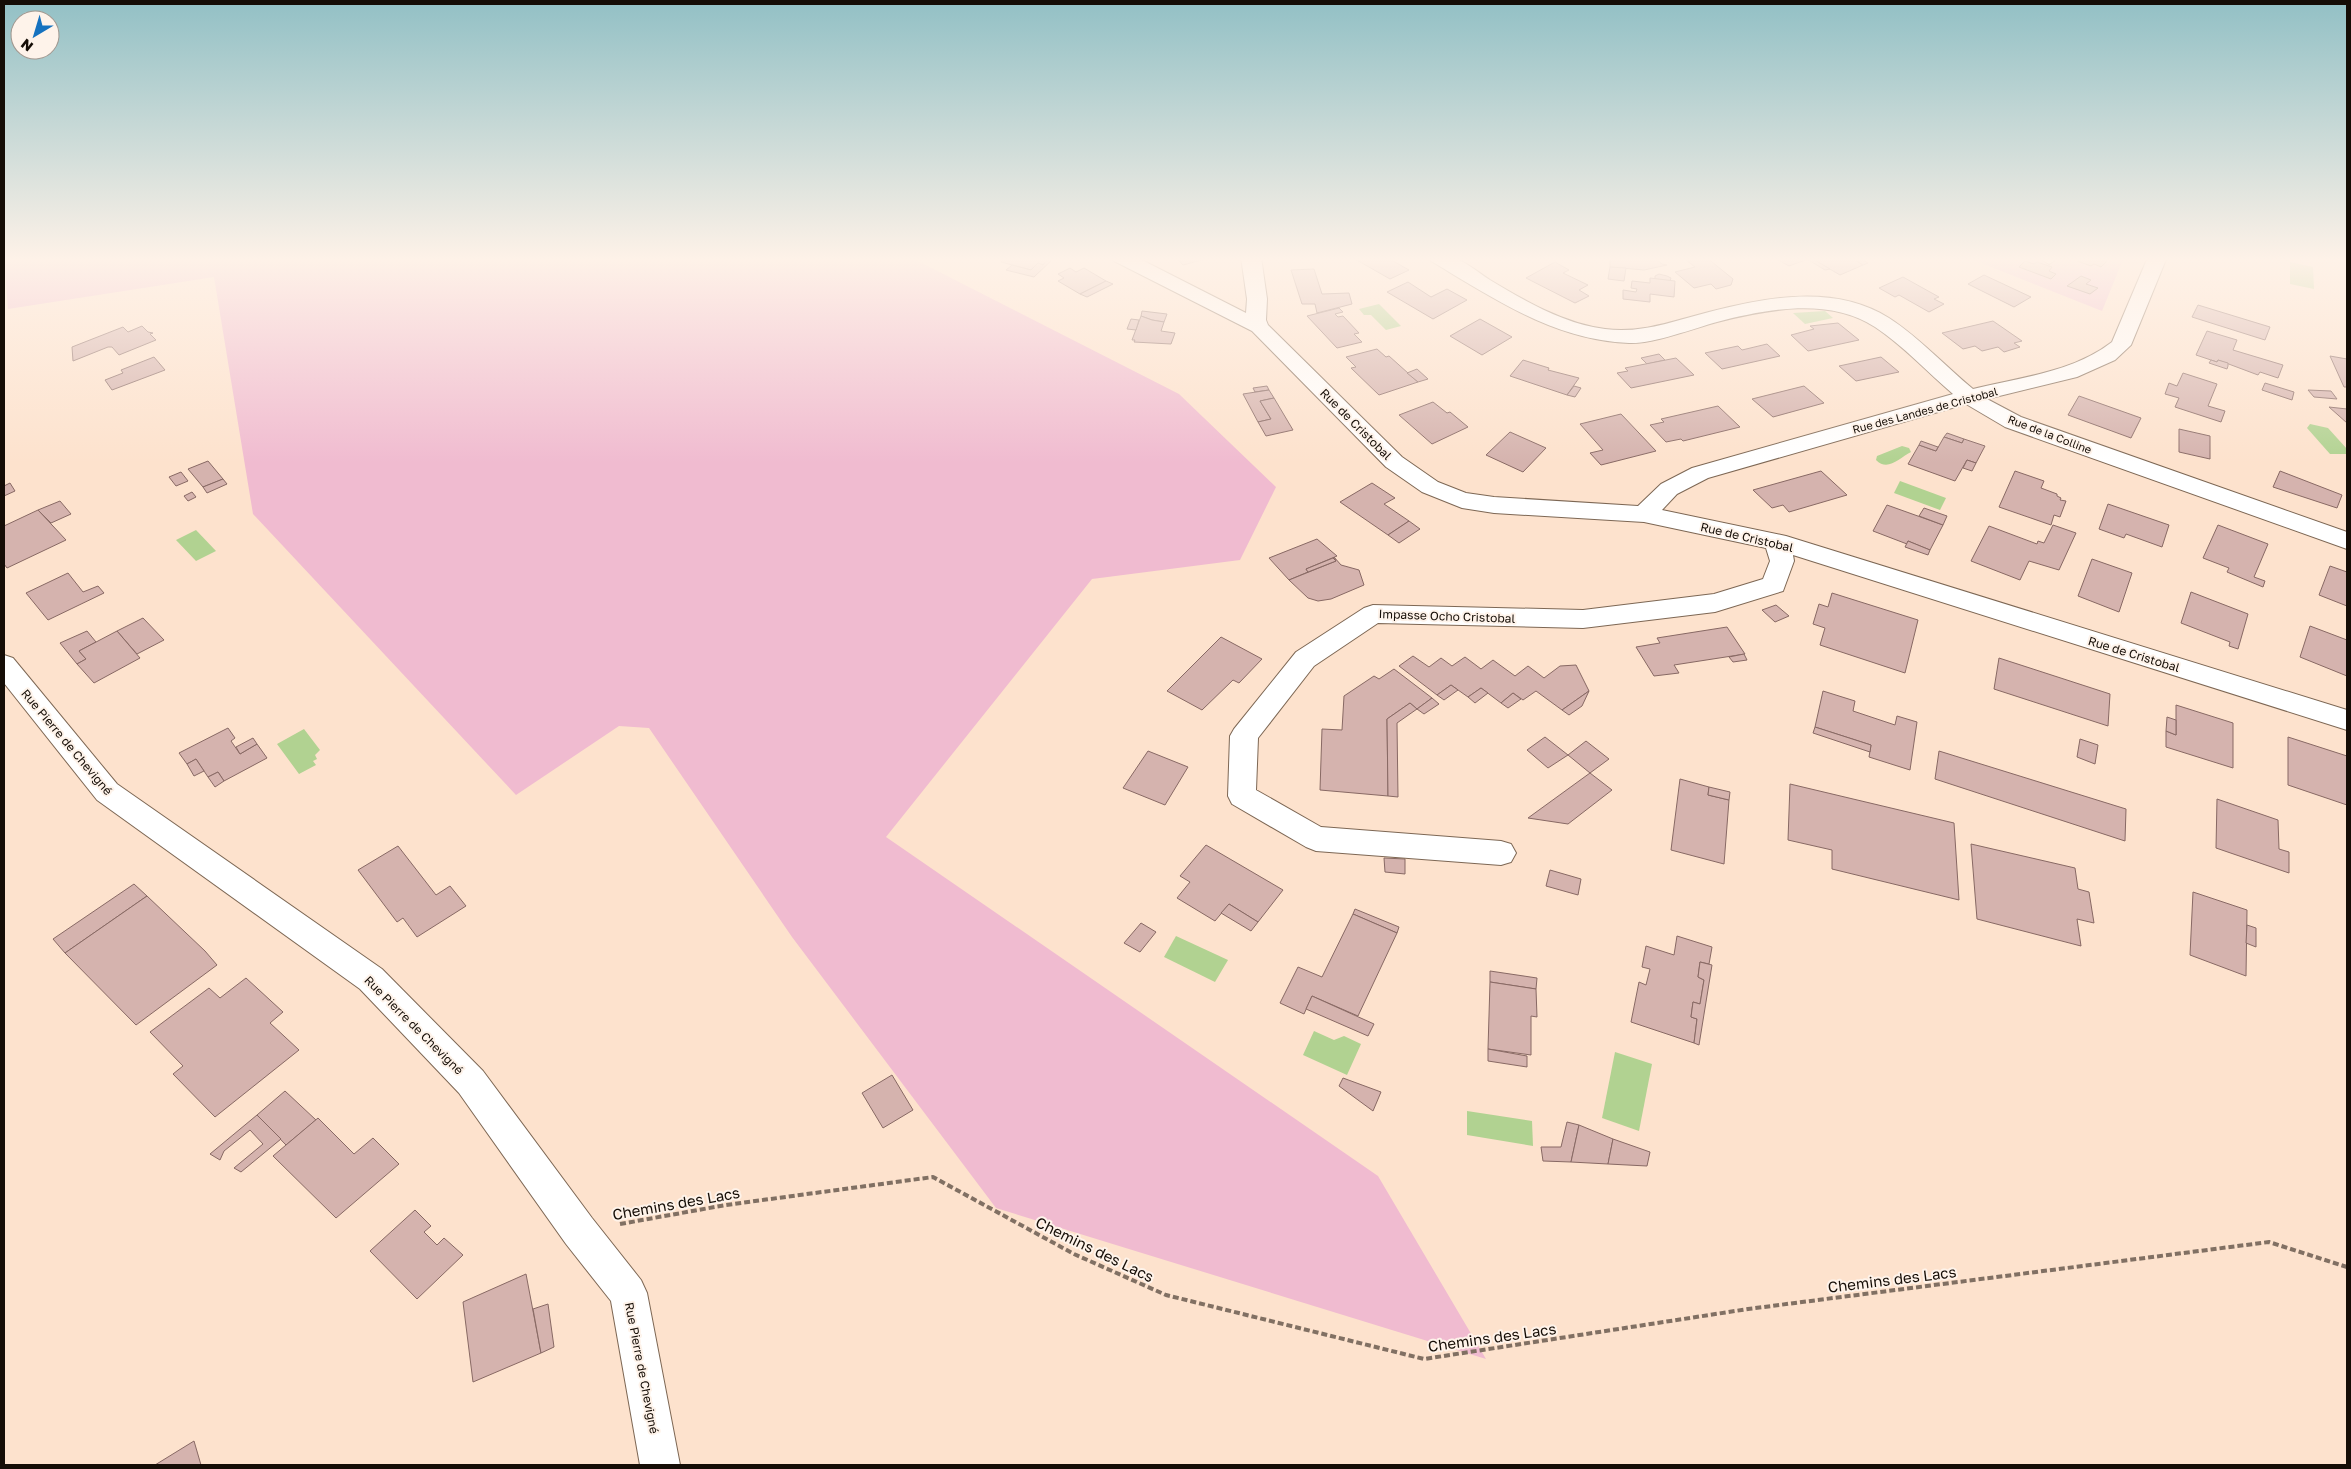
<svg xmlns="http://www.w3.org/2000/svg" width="2351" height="1469" font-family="'Golos Text',sans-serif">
	<rect width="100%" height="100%" fill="#fde2cd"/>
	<g fill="#f0bbd0">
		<polygon points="4,257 910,257 1179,394 1276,487 1240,560 1092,579 886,837 1378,1176 1486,1359 996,1208 792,937 649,728 619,726 516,795 253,514 214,277 8,309"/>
		<polygon points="1966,257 2124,257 2102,311"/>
	</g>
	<g fill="#b1d291">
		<polygon points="2290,262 2313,267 2314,289 2290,284"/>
		<polygon points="1379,304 1401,326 1386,330 1371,315 1364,315 1359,309"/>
		<polygon points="1825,311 1833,318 1805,324 1793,313"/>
		<polygon points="2310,424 2328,428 2347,449 2347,454 2330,454 2307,428"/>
		<path d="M 1902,446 L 1909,448 L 1911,452 C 1899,458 1888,472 1876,460 L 1877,456 Z"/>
		<polygon points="1900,481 1946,498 1940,510 1894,493"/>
		<polygon points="196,530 216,551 196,561 176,540"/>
		<polygon points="304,729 320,750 315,755 317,759 313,761 316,765 299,774 277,744"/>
		<polygon points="1176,936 1228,960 1215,982 1164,957"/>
		<polygon points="1314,1031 1334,1040 1344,1036 1361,1044 1347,1075 1303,1055"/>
		<polygon points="1615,1052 1652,1064 1639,1131 1602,1118"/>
		<polygon points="1467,1111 1532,1121 1533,1146 1467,1135"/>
	</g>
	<g fill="#d5b3ae" stroke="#886964">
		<polygon points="1006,257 1050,257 1043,265 1038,263 1031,270 1001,262"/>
		<polygon points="1176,257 1213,257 1183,265"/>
		<polygon points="1360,257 1386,257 1409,270 1390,279 1355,259"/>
		<polygon points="1610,257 1652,257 1662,264 1667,265 1644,270 1610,267"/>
		<polygon points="1698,257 1706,257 1733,279 1731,285 1716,289 1711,284 1694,288 1675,272 1695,267 1686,260"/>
		<polygon points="1773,257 1850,257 1863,265 1840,275 1811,258 1789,266"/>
		<polygon points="1850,257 1858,257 1868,263 1863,265"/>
		<polygon points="2081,257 2099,257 2108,260 2101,267 2094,264 2091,266 2077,261"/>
		<polygon points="1049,258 1053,259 1034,277 1006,270 1012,265 1031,270 1038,263 1043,265"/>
		<polygon points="1811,258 1830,269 1825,270 1807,259"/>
		<polygon points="2025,261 2034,264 2037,262 2052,267 2049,271 2056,274 2051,279 2019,267"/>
		<polygon points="1555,262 1569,270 1563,273 1588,285 1579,290 1589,296 1575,303 1526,278"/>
		<polygon points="1610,267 1626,268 1624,281 1608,279"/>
		<polygon points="1070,268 1076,272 1084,268 1106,281 1080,294 1058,281 1064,278 1058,274"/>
		<polygon points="1314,269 1322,294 1349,293 1352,304 1317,313 1315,304 1302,304 1291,270"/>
		<polygon points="1659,274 1667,276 1671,278 1670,281 1655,279 1655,276"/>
		<polygon points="1984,275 2031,297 2014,307 1968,284"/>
		<polygon points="2081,276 2091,280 2086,284 2098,288 2090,294 2067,286"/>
		<polygon points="1903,277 1939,297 1934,299 1944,304 1929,312 1899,295 1895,297 1879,288"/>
		<polygon points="1650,278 1675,281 1674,297 1650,294 1650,302 1623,299 1623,290 1636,292 1637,289 1631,288 1632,281 1650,283"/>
		<polygon points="1106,281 1113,284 1087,297 1080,294"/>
		<polygon points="1408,282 1431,297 1447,289 1467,300 1433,319 1387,292"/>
		<polygon points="2198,305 2270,327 2265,340 2192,317"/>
		<polygon points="1339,308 1343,312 1335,314 1338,317 1343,316 1359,333 1354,334 1362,342 1337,348 1307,316"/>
		<polygon points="1142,311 1167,314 1164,322 1152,320 1141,316"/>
		<polygon points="1141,316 1152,320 1164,322 1161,331 1175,333 1171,344 1134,342 1135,340 1132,340"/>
		<polygon points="1131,319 1139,320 1136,330 1127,329"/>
		<polygon points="1480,319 1512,337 1482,355 1450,336"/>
		<polygon points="1993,321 2022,341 2014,343 2020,347 2004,352 1998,347 1982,351 1975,346 1963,349 1942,333"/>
		<polygon points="1838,323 1859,340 1808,351 1791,335 1814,329 1810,326"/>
		<polygon points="142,326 148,332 153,333 150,334 156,340 119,355 112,347 108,347 73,361 72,347 123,327 128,332"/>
		<polygon points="2207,331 2237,340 2233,350 2283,365 2278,378 2260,372 2258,375 2218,360 2217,362 2196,355"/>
		<polygon points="1767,344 1780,356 1722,369 1705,353 1738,346 1742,350"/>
		<polygon points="1377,349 1386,357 1389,356 1418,382 1379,395 1351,368 1356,367 1346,357"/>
		<polygon points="1659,354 1665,360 1647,364 1641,358"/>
		<polygon points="2330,356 2347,359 2347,387 2344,387"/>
		<polygon points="154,357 165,370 112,390 105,380 123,373 121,370"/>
		<polygon points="1881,357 1899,372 1856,381 1839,366"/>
		<polygon points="1676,358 1694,375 1631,388 1617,373 1628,371 1625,368"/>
		<polygon points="1523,360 1549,368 1548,370 1579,378 1567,395 1510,376"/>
		<polygon points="2211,360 2217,362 2218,360 2228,363 2228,366 2227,369 2209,363"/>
		<polygon points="1417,369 1428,379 1418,382 1407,373"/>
		<polygon points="2183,373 2217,384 2208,406 2225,411 2221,422 2175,407 2179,398 2165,394 2169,383 2177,386"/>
		<polygon points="2265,383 2294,392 2292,400 2262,390"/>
		<polygon points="1267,386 1269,390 1255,392 1253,388"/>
		<polygon points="1574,386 1581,388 1575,397 1567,395"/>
		<polygon points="1804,386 1824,403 1773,417 1752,399"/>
		<polygon points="1269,390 1274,398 1260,401 1271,419 1258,422 1243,394"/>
		<polygon points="2308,390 2331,391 2337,399 2314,397"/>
		<polygon points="2079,396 2141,418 2131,438 2068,415"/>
		<polygon points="1274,398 1293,430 1266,436 1258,422 1271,419 1260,401"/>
		<polygon points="1433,402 1447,413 1450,412 1468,427 1432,444 1399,415"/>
		<polygon points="1718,406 1740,427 1683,441 1681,439 1666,442 1650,425 1664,422 1661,419"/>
		<polygon points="2329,407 2347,409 2347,423"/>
		<polygon points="1621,414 1656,451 1601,465 1590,453 1603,450 1580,424"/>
		<polygon points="2179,429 2210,436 2210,459 2179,452"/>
		<polygon points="1510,432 1546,448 1523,472 1486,455"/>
		<polygon points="1947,433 1964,439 1962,443 1944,437"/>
		<polygon points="1944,437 1962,443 1964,439 1985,446 1976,463 1967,460 1955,481 1908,464 1919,445 1936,451"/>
		<polygon points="1921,441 1938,447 1936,451 1919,445"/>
		<polygon points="1967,460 1976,463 1972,471 1963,468"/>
		<polygon points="208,461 223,479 203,487 188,469"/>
		<polygon points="1821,471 1847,495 1789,512 1783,505 1772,508 1753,490"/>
		<polygon points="2015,471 2044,481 2041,488 2057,494 2057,496 2061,498 2060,500 2066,501 2060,517 2054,515 2051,525 1999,507"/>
		<polygon points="2280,471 2342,495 2337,508 2273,487"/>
		<polygon points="181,472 188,481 176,486 169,477"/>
		<polygon points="223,479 227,484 207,493 203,487"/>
		<polygon points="10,483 15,491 4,496 4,486"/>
		<polygon points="1372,483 1395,498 1384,504 1409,521 1388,535 1340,502"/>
		<polygon points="192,492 196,497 188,501 184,496"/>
		<polygon points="60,501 71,514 51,523 38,510"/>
		<polygon points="2108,504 2169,525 2162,547 2126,534 2124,538 2099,529"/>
		<polygon points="1887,505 1943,525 1930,550 1908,541 1907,544 1873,531"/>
		<polygon points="1924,508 1947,516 1943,525 1919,516"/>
		<polygon points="38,510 66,540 7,568 4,564 4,526"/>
		<polygon points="1409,521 1420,529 1399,543 1388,535"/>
		<polygon points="2053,525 2076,533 2059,570 2029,561 2020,580 1971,561 1989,526 2037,544 2038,541 2044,543"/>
		<polygon points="2218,525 2268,544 2254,577 2265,581 2263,587 2227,572 2229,568 2203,558"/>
		<polygon points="1317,539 1337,556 1306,569 1308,572 1289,580 1269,558"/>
		<polygon points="1908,541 1930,550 1928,555 1905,547"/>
		<polygon points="1334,557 1341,565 1359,570 1364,585 1331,599 1318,601 1308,598 1289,580 1336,561"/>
		<polygon points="1333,558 1336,561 1308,572 1306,569"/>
		<polygon points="2092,559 2132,573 2119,612 2078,596"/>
		<polygon points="2330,566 2347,572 2347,606 2319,595"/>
		<polygon points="68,573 83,592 98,586 104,593 48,620 26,593"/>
		<polygon points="2191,592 2248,614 2238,649 2229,646 2230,642 2181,623"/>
		<polygon points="1832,593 1918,620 1905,673 1820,645 1825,628 1813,624 1819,604 1828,607"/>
		<polygon points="1776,605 1789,616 1775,622 1762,610"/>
		<polygon points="143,618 164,640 137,654 117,631"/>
		<polygon points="2310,626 2347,640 2347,676 2300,657"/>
		<polygon points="1727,627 1745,654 1674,665 1679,673 1654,676 1636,647 1660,643 1657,638"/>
		<polygon points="87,631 96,642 79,651 86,659 77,664 60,643"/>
		<polygon points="117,631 140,658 94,683 77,664 86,659 79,651"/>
		<polygon points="1221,637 1262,659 1239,683 1233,680 1202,710 1167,691"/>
		<polygon points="1744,654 1747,660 1733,662 1729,657"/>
		<polygon points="1413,656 1429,667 1441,658 1452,666 1465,657 1481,669 1493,660 1515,676 1528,666 1544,678 1560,666 1576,665 1589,691 1562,710 1536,691 1523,700 1513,693 1501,703 1481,688 1468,697 1451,685 1437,695 1399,666"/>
		<polygon points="1999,658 2110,694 2108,726 1994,689"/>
		<polygon points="1394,669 1432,698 1417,709 1410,703 1387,719 1388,796 1320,790 1322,729 1342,730 1344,696 1374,676 1379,679"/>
		<polygon points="1451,685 1458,690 1444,700 1437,695"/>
		<polygon points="1481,688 1488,693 1475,703 1468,697"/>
		<polygon points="1589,691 1582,706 1569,715 1562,710"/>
		<polygon points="1823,691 1855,701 1853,711 1895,725 1897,716 1917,722 1910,770 1869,757 1871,745 1815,727"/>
		<polygon points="1513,693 1521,699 1508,708 1501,703"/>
		<polygon points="1432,698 1439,704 1424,714 1417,709"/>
		<polygon points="1410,703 1417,709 1397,723 1398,797 1388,796 1387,719"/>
		<polygon points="2176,705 2233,723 2233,768 2166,747 2166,731 2176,735"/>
		<polygon points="2167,717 2176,720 2176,735 2166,731"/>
		<polygon points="1815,727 1871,745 1870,752 1813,733"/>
		<polygon points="228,728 235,738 231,741 240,754 257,744 267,758 224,781 218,772 208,777 196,759 187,764 179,753"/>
		<polygon points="1545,737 1568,755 1548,768 1527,750"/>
		<polygon points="2288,737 2347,756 2347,805 2288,785"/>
		<polygon points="253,738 257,744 240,754 236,747"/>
		<polygon points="2080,739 2098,745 2095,764 2077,757"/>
		<polygon points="1586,741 1609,759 1590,773 1568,755"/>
		<polygon points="1148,751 1188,767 1165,805 1123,788"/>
		<polygon points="1939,751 2126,809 2125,841 1935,779"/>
		<polygon points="196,759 204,771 194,776 187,764"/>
		<polygon points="218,772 224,781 215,787 208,777"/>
		<polygon points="1590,773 1612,790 1568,824 1528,818"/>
		<polygon points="1680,779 1709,787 1708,795 1729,800 1724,864 1671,850"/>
		<polygon points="1790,784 1954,823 1959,900 1832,869 1832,850 1788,840"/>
		<polygon points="1709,787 1730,792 1729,800 1708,795"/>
		<polygon points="2217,799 2278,820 2279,849 2289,852 2289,873 2216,848"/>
		<polygon points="1971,844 2075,868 2078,889 2089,892 2094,923 2077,919 2081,946 1977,919"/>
		<polygon points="1206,845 1283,890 1258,922 1229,904 1215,921 1177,898 1190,882 1180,876"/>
		<polygon points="398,846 436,895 450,886 466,906 417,937 403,918 397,922 358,870"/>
		<polygon points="1384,858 1405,859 1405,874 1385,872"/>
		<polygon points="1550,870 1581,879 1578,895 1546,886"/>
		<polygon points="134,884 147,896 65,953 53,939"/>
		<polygon points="2193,892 2247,910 2246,976 2190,955"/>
		<polygon points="147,896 205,951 217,965 136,1025 65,953"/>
		<polygon points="1229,904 1258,922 1251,931 1221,913"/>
		<polygon points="1355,909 1399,927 1397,933 1353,914"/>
		<polygon points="1353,914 1397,933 1358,1016 1312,996 1304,1014 1280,1003 1298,967 1322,977"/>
		<polygon points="1141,923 1156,932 1140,952 1124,943"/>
		<polygon points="2247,925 2256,928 2256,947 2246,943"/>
		<polygon points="1677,936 1712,947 1709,964 1700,962 1698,977 1704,980 1700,1004 1693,1002 1691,1017 1697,1019 1694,1043 1631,1022 1639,982 1646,985 1650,969 1642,967 1646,946 1674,955"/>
		<polygon points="1700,962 1712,965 1699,1045 1694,1043 1697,1019 1691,1017 1693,1002 1700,1004 1704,980 1698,977"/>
		<polygon points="1490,971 1537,978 1536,989 1490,982"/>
		<polygon points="246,978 283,1012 270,1023 299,1050 215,1117 173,1074 183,1066 150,1032 209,988 220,998"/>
		<polygon points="1490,982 1536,989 1537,1017 1531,1016 1531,1055 1488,1049"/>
		<polygon points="1312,996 1374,1024 1368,1036 1306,1009"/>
		<polygon points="1488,1049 1527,1056 1527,1067 1488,1061"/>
		<polygon points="892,1075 913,1110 883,1128 862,1093"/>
		<polygon points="1343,1078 1381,1092 1373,1111 1339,1086"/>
		<polygon points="285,1091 316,1120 286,1145 257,1115"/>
		<polygon points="257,1115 281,1139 241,1172 234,1168 263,1144 250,1130 224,1151 220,1160 210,1154"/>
		<polygon points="318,1118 354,1154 373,1138 399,1164 336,1218 273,1156"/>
		<polygon points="1567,1122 1579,1125 1571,1162 1543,1161 1541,1147 1561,1147"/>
		<polygon points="1579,1125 1613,1139 1608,1164 1571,1162"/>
		<polygon points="1613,1139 1650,1152 1647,1166 1608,1164"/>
		<polygon points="415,1210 431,1226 424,1232 437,1245 444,1238 463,1255 417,1299 370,1251"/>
		<polygon points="526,1274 541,1353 473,1382 463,1302"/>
		<polygon points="548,1304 554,1347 541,1353 533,1309"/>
		<polygon points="194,1441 201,1465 155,1465"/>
	</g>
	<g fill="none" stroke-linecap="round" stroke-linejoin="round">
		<defs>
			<polygon id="service" points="2038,257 2053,257 2055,260 2049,264"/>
			<g id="minor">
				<path d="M 1112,257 L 1136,257 L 1246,313 L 1247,299 L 1241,257 L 1261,257 L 1267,299 L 1266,320 L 1268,325 L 1402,457 L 1438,482 L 1466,493 L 1494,497 L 1638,506 L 1661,484 L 1692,468 L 1953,394 C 1927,372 1904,346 1875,327 C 1829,297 1767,309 1717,322 C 1692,329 1653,344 1629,343 C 1554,340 1493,298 1431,261 L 1429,257 C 1435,257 1445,255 1451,257 C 1464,260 1479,273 1490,280 C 1525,301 1564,324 1605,329 C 1641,334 1674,321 1709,312 C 1767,297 1835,284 1889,318 C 1920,338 1945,366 1973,389 C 2020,377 2072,373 2112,342 L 2148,257 L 2167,257 L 2131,345 L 2115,360 L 2077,377 L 1987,399 L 2021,417 L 2347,532 L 2347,549 L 2005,427 L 1966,404 L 1708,478 L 1677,494 L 1662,510 L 1786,536 L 2347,710 L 2347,730 L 1793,555 L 1794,561 L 1783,591 L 1715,612 L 1583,628 L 1378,623 L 1314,666 L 1258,738 L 1256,790 L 1321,827 L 1501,841 L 1511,844 L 1516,853 L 1511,862 L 1501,865 L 1316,851 L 1306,847 L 1232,804 L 1228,796 L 1230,736 L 1234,729 L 1296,652 L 1364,608 L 1373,605 L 1583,610 L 1714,594 L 1763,579 L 1770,561 L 1766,548 L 1644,522 L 1494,513 L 1462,508 L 1422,492 L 1386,467 L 1252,331 L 1114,261 Z"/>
				<polygon points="4,655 13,658 117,784 382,969 483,1071 592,1218 641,1280 647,1293 680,1465 640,1465 611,1301 566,1244 459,1093 360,989 97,800 4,683"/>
			</g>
		</defs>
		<use href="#service" stroke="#7d6754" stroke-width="2"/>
		<use href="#minor" stroke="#7d6754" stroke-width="2"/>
		<polyline stroke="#817063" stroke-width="4" stroke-dasharray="6 3" stroke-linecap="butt" points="620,1224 726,1205 933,1177 1074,1254 1166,1295 1424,1359 1748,1309 2269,1242 2347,1267"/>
		<use href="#service" fill="#fff" fill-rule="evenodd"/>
		<use href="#minor" fill="#fff" fill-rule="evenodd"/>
	</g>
	<linearGradient id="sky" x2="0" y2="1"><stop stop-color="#92c0c5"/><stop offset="0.56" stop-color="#fef2e8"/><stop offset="1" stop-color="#fef2e8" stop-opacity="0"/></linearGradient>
	<rect width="2351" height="463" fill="url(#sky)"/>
	<g text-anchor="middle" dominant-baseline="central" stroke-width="4" stroke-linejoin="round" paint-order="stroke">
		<g font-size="11" fill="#150d06" stroke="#fef3ea">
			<text transform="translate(1925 410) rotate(-15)">Rue des Landes de Cristobal</text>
			<text transform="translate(2050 434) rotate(21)">Rue de la Colline</text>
		</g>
		<g font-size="12" fill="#150d06" stroke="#fef3ea">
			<text transform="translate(1356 424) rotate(45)">Rue de Cristobal</text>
			<text transform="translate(1747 537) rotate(13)">Rue de Cristobal</text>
			<text transform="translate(1447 616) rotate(2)">Impasse Ocho Cristobal</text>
			<text transform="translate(2134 654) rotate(17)">Rue de Cristobal</text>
			<text transform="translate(67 742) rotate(50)">Rue Pierre de Chevigné</text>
			<text transform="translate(414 1025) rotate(45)">Rue Pierre de Chevigné</text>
			<text transform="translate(642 1368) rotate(79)">Rue Pierre de Chevigné</text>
		</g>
		<g font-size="15" fill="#150d06" stroke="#fef3ea">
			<text transform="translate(676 1203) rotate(-10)">Chemins des Lacs</text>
			<text transform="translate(1095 1249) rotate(26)">Chemins des Lacs</text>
			<text transform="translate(1892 1279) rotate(-7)">Chemins des Lacs</text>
			<text transform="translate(1492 1337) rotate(-8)">Chemins des Lacs</text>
		</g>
	</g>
	<rect width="2351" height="1469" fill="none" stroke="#150d06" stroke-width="10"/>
	<g transform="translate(35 35) rotate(218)"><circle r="24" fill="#fef3ea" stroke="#a1978f"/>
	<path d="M0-4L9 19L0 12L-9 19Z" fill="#1572bf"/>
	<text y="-8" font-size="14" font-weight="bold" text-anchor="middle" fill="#150d06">N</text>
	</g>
</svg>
